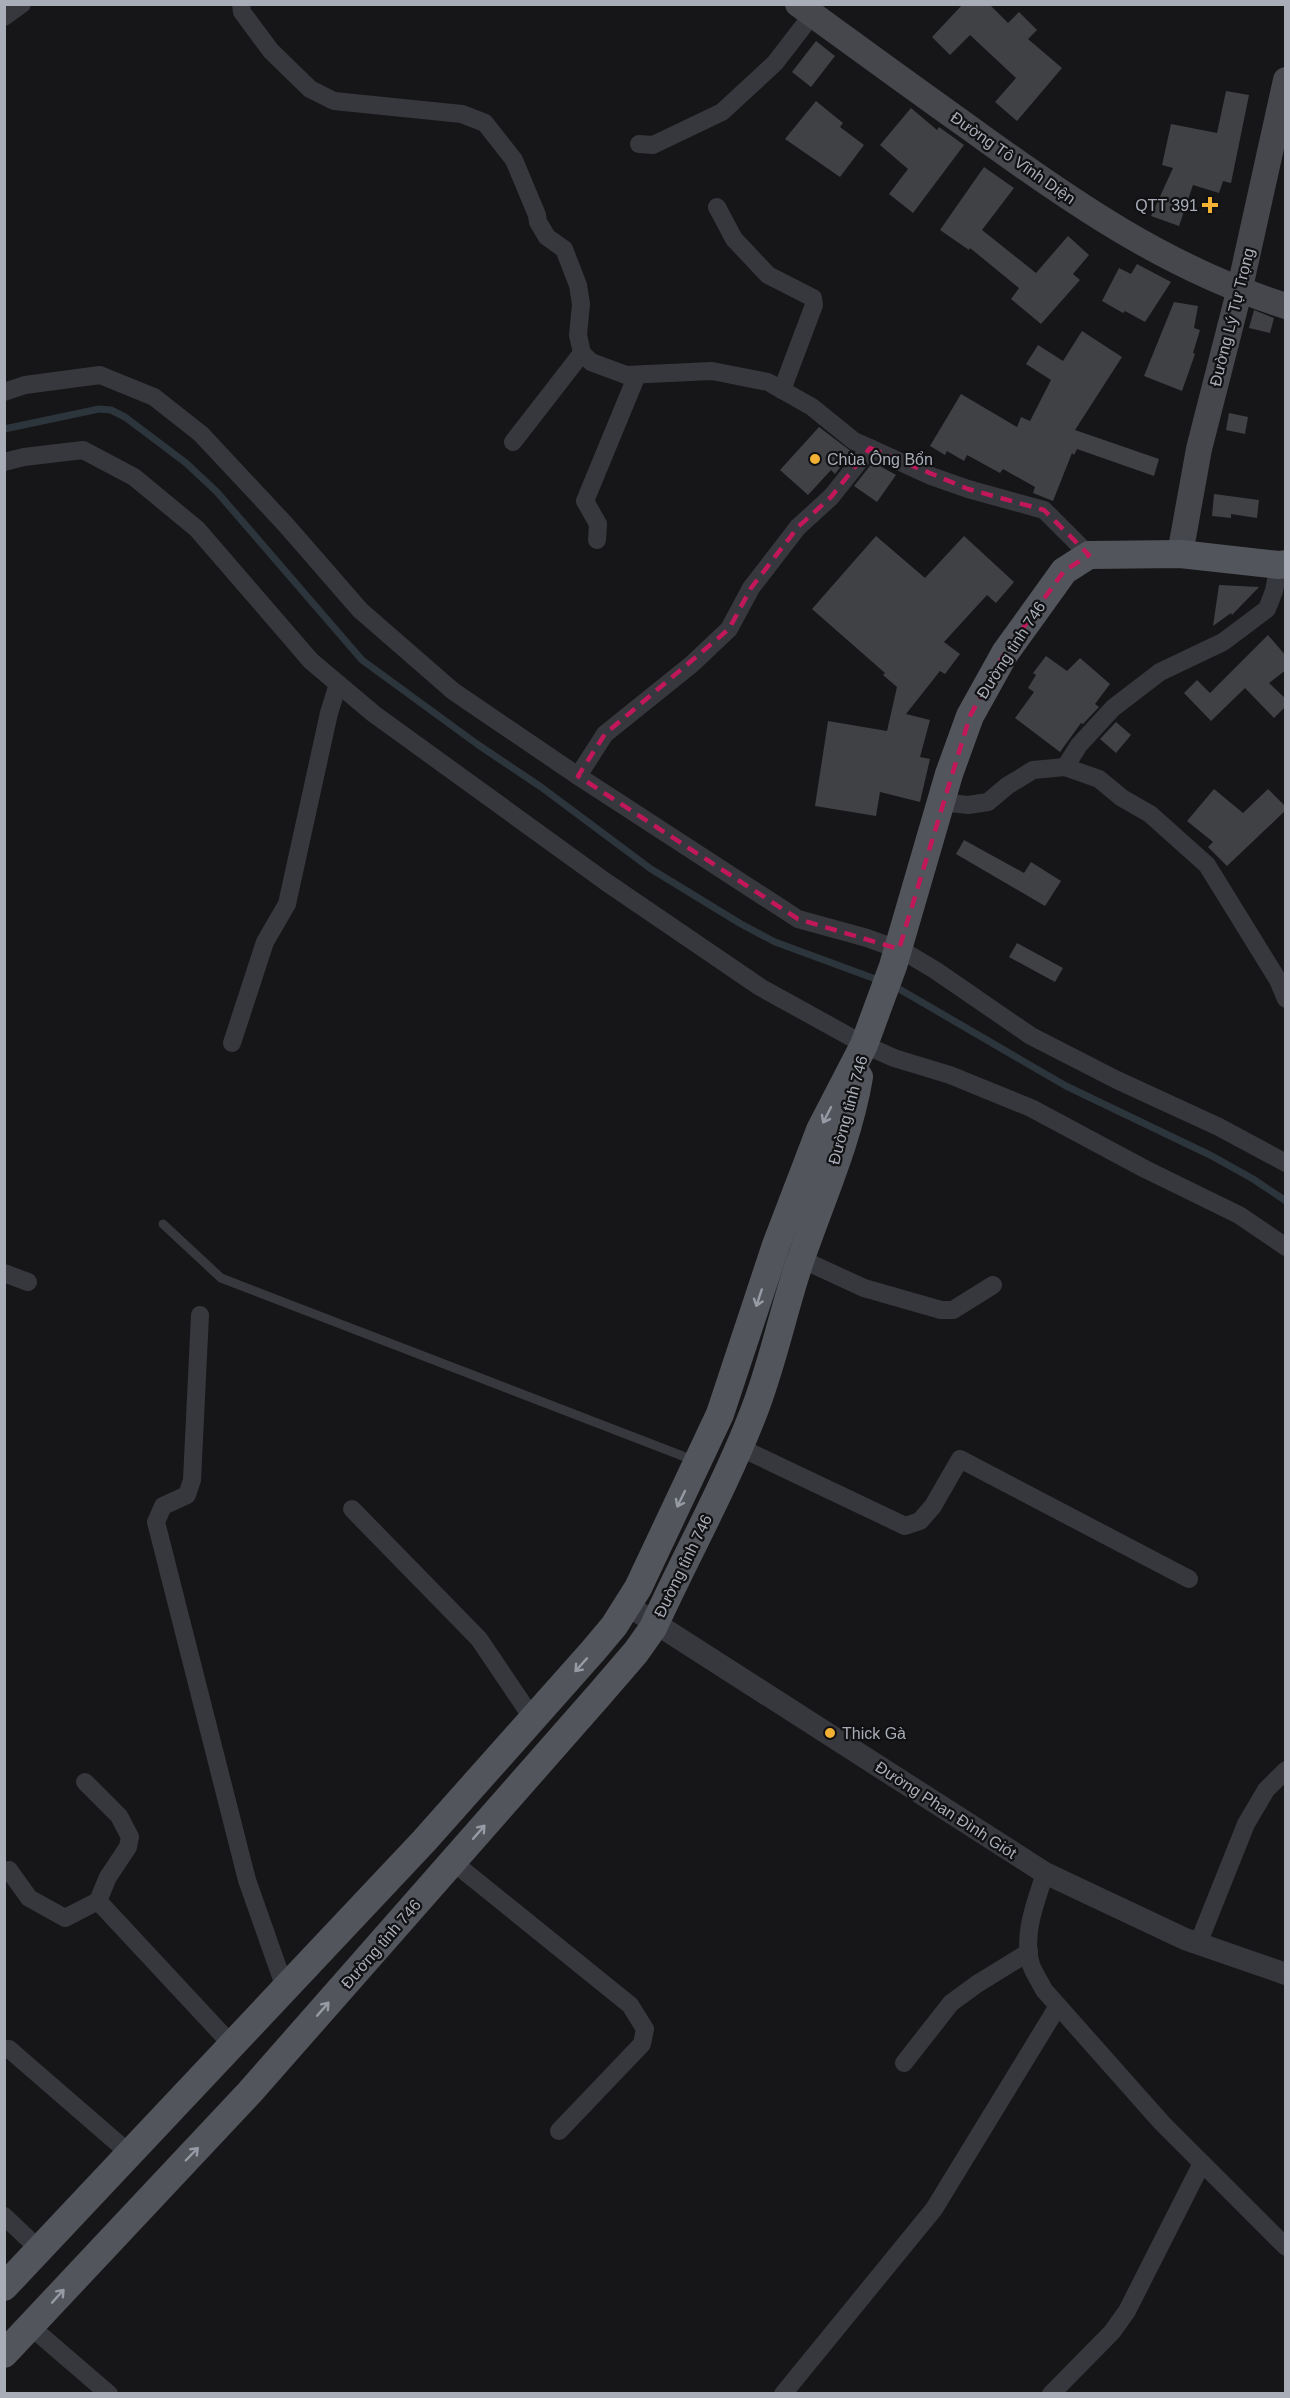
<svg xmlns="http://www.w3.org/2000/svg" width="1290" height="2398" font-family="Arial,sans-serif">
	<rect width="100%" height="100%" fill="#161618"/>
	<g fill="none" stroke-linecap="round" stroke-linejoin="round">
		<g stroke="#2c353c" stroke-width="7">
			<polyline points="4,429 99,409 111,410 125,417 186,463 217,492 362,660 477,744 541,787 651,869 741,924 775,942 881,981"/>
			<polyline points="894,986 1066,1086 1212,1156 1253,1179 1286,1201"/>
		</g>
	</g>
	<g fill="#404145">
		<polygon points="963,4 989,4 1008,23 1019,12 1037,30 1028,39 1062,68 1017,121 995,102 1016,78 970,35 950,55 932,37"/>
		<polygon points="816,41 835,56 811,87 792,72"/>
		<polygon points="1226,91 1249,95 1231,183 1223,181 1219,193 1193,185 1179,226 1151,216 1173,168 1162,165 1171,124 1217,133"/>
		<polygon points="816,101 843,123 840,127 864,145 840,177 785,139"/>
		<polygon points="911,108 937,130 939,127 964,145 913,213 889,194 908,169 880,145"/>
		<polygon points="984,167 1014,188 982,230 1036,273 1068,236 1089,255 1073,274 1080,280 1041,324 1011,299 1019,288 970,248 969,250 940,230"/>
		<polygon points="1137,264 1171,282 1145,322 1125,311 1123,313 1102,301 1119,268 1131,274"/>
		<polygon points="1174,302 1198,306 1194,328 1200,330 1193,353 1195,354 1182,391 1144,376"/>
		<polygon points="1254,310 1274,318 1270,333 1249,328"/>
		<polygon points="1082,331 1122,357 1075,430 1159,459 1154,476 1077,449 1074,455 1072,453 1053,501 1033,493 1035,487 1003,469 1000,473 967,455 964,461 947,451 945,455 930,446 961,394 1017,427 1021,417 1030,421 1051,380 1026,364 1038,345 1063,361"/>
		<polygon points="1229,413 1248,417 1245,434 1226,430"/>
		<polygon points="819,427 852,452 835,474 831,470 808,495 780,470"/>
		<polygon points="873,462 896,475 877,502 854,486"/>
		<polygon points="1214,494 1259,500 1257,518 1231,514 1231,518 1212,516"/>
		<polygon points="876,536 925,578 964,536 1014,582 996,603 987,595 944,642 960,654 945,674 940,671 906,714 930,720 920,757 930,759 920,802 880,792 876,816 815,806 828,721 887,731 897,687 883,675 885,673 812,609"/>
		<polygon points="1219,585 1259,587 1232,615 1231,613 1213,626"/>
		<polygon points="1268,635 1286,656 1286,670 1269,683 1286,699 1286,706 1274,718 1245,688 1211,721 1184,693 1197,680 1210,693"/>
		<polygon points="1046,656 1067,671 1080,658 1110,684 1095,704 1099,707 1083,724 1081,723 1060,752 1015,718 1034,692 1028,688 1036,675 1033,673"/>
		<polygon points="1116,722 1131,735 1116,753 1100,739"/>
		<polygon points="1214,789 1243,813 1268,789 1286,807 1286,810 1227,866 1208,847 1213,842 1187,821"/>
		<polygon points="964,840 1024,873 1031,862 1061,881 1045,906 956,854"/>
		<polygon points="1017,943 1063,968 1055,982 1009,957"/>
	</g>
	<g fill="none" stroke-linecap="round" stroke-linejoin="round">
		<polyline stroke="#37383d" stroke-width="9" points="163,1224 221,1278 693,1460"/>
		<g stroke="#37383d" stroke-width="18">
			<polyline points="241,4 242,12 271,51 310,89 334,101 462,114 485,123 514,160 537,215 538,222 547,237 564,249 578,285 581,304 578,335 582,353 591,362 626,375 712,371 768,382 812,407 854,441 870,448 931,476 968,489 1044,510 1089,555"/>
			<polyline points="4,17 22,4"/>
			<polyline points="639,144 653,145 722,112 775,63 812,15"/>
			<polyline points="717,207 734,239 768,275 813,298 814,305 782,390"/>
			<polyline points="4,392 25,385 100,375 154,397 201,434 286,525 360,610 453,691 578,776 798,919 867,938 903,951 935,970 1031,1036 1117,1080 1219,1127 1286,1163"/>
			<polyline points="513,442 582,353"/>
			<polyline points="4,462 24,457 83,450 134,477 197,529 311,661 374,714 606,882 760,987 863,1044 894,1058 950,1075 1031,1108 1145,1169 1239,1215 1286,1247"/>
			<polyline points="597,540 598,524 585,501 637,375"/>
			<polyline points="1065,767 1079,745 1113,708 1160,672 1223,642 1267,609 1274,591 1279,565"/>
			<polyline points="578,776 605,734 692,664 729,629 751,588 798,527 831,497 870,448"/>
			<polyline points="941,802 968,805 988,802 1007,786 1033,770 1065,767 1099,779 1122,798 1150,814 1207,865 1278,980 1286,999"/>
			<polyline points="232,1043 265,942 287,904 329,713 338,684"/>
			<polyline points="801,1259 864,1288 941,1310 953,1310 993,1285"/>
			<polyline points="4,1273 28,1282"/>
			<polyline points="200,1315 192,1480 187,1495 163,1506 156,1522 247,1880 285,1988"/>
			<polyline points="739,1447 905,1526 920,1521 933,1506 960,1459 1189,1579"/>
			<polyline points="352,1509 479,1639 533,1719"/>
			<polyline points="85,1782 119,1816 130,1837 128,1847 108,1877 98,1901 233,2046"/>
			<polyline points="453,1862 630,2005 645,2029 642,2044 559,2131"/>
			<polyline points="4,1871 9,1870 29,1898 65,1918 98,1901"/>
			<path d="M 1045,1873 C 1036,1902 1022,1934 1031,1965 C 1034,1973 1040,1982 1044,1990 L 1162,2123 L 1286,2247"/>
			<polyline points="1198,1944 1246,1824 1266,1790 1286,1770"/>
			<polyline points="4,2049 9,2049 129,2153"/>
			<polyline points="904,2063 951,2003 977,1984 1029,1952"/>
			<polyline points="4,2216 39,2249"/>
			<polyline points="30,2326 109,2394"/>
			<polyline points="783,2394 934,2209 1058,2006"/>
			<polyline points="1051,2394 1112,2332 1127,2311 1202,2163"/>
		</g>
		<polyline stroke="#37383d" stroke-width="22" points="627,1605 1045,1873 1185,1939 1286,1974"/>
		<g stroke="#45474d" stroke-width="26">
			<path d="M 798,4 C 856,46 913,88 971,129 C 1070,201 1168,269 1286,306"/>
			<polyline points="1180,554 1199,449 1239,292 1286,80"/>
		</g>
		<g stroke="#53555c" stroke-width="28">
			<polyline points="4,2287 424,1841 593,1651 614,1626 638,1588 720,1414 776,1245 820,1130 864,1045 893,966 949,774 970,716 1005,653 1064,571 1089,555 1180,554 1279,565 1286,564"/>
			<path d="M 4,2354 L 250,2092 L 599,1695 L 636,1652 L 653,1628 C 686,1556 724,1488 753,1414 C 772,1366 782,1316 798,1267 C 819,1204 848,1143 859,1077"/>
		</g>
	</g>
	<defs><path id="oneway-shaft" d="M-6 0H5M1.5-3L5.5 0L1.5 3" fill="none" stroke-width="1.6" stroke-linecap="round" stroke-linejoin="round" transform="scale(1.5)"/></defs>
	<g stroke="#979ba6">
		<use href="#oneway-shaft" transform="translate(827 1115) rotate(117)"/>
		<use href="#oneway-shaft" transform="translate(759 1298) rotate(108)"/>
		<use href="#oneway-shaft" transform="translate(681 1499) rotate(116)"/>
		<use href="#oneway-shaft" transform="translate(581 1665) rotate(132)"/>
		<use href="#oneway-shaft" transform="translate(479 1832) rotate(-49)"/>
		<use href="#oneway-shaft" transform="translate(323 2009) rotate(-49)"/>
		<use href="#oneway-shaft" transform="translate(192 2154) rotate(-46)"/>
		<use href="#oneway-shaft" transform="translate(58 2296) rotate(-48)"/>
	</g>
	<path fill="none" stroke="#c2185b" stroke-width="4.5" stroke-dasharray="12 8" stroke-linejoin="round" d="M 870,448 L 968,489 L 1044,510 L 1089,555 L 1064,571 L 1005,653 L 970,716 L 899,949 L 798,919 L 578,776 L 605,734 L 729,629 L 751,588 L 798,527 L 831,497 Z"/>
	<g fill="#f2b134" stroke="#111113" stroke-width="2">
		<path d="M1207 196h6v6h6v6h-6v6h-6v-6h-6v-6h6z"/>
		<circle cx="815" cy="459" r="6"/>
		<circle cx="830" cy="1733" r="6"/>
	</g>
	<g text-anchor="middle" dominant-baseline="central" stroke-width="4.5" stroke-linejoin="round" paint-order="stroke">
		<g font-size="16" fill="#a8adb8" stroke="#111113">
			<text transform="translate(1013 158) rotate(35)">Đường Tô Vĩnh Diện</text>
			<text transform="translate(1232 317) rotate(-76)">Đường Lý Tự Trọng</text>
			<text transform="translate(1011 650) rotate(-57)">Đường tỉnh 746</text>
			<text transform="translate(848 1110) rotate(-75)">Đường tỉnh 746</text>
			<text transform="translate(683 1566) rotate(-64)">Đường tỉnh 746</text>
			<text transform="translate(946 1810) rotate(33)">Đường Phan Đình Giót</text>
			<text transform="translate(381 1944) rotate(-49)">Đường tỉnh 746</text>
		</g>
		<g font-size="16" fill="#a8adb8" stroke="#111113" text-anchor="start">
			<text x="1198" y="205" text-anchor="end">QTT 391</text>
			<text x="827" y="459">Chùa Ông Bổn</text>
			<text x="842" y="1733">Thick Gà</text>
		</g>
	</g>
	<rect width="1290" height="2398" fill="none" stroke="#a8adb8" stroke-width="12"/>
</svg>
